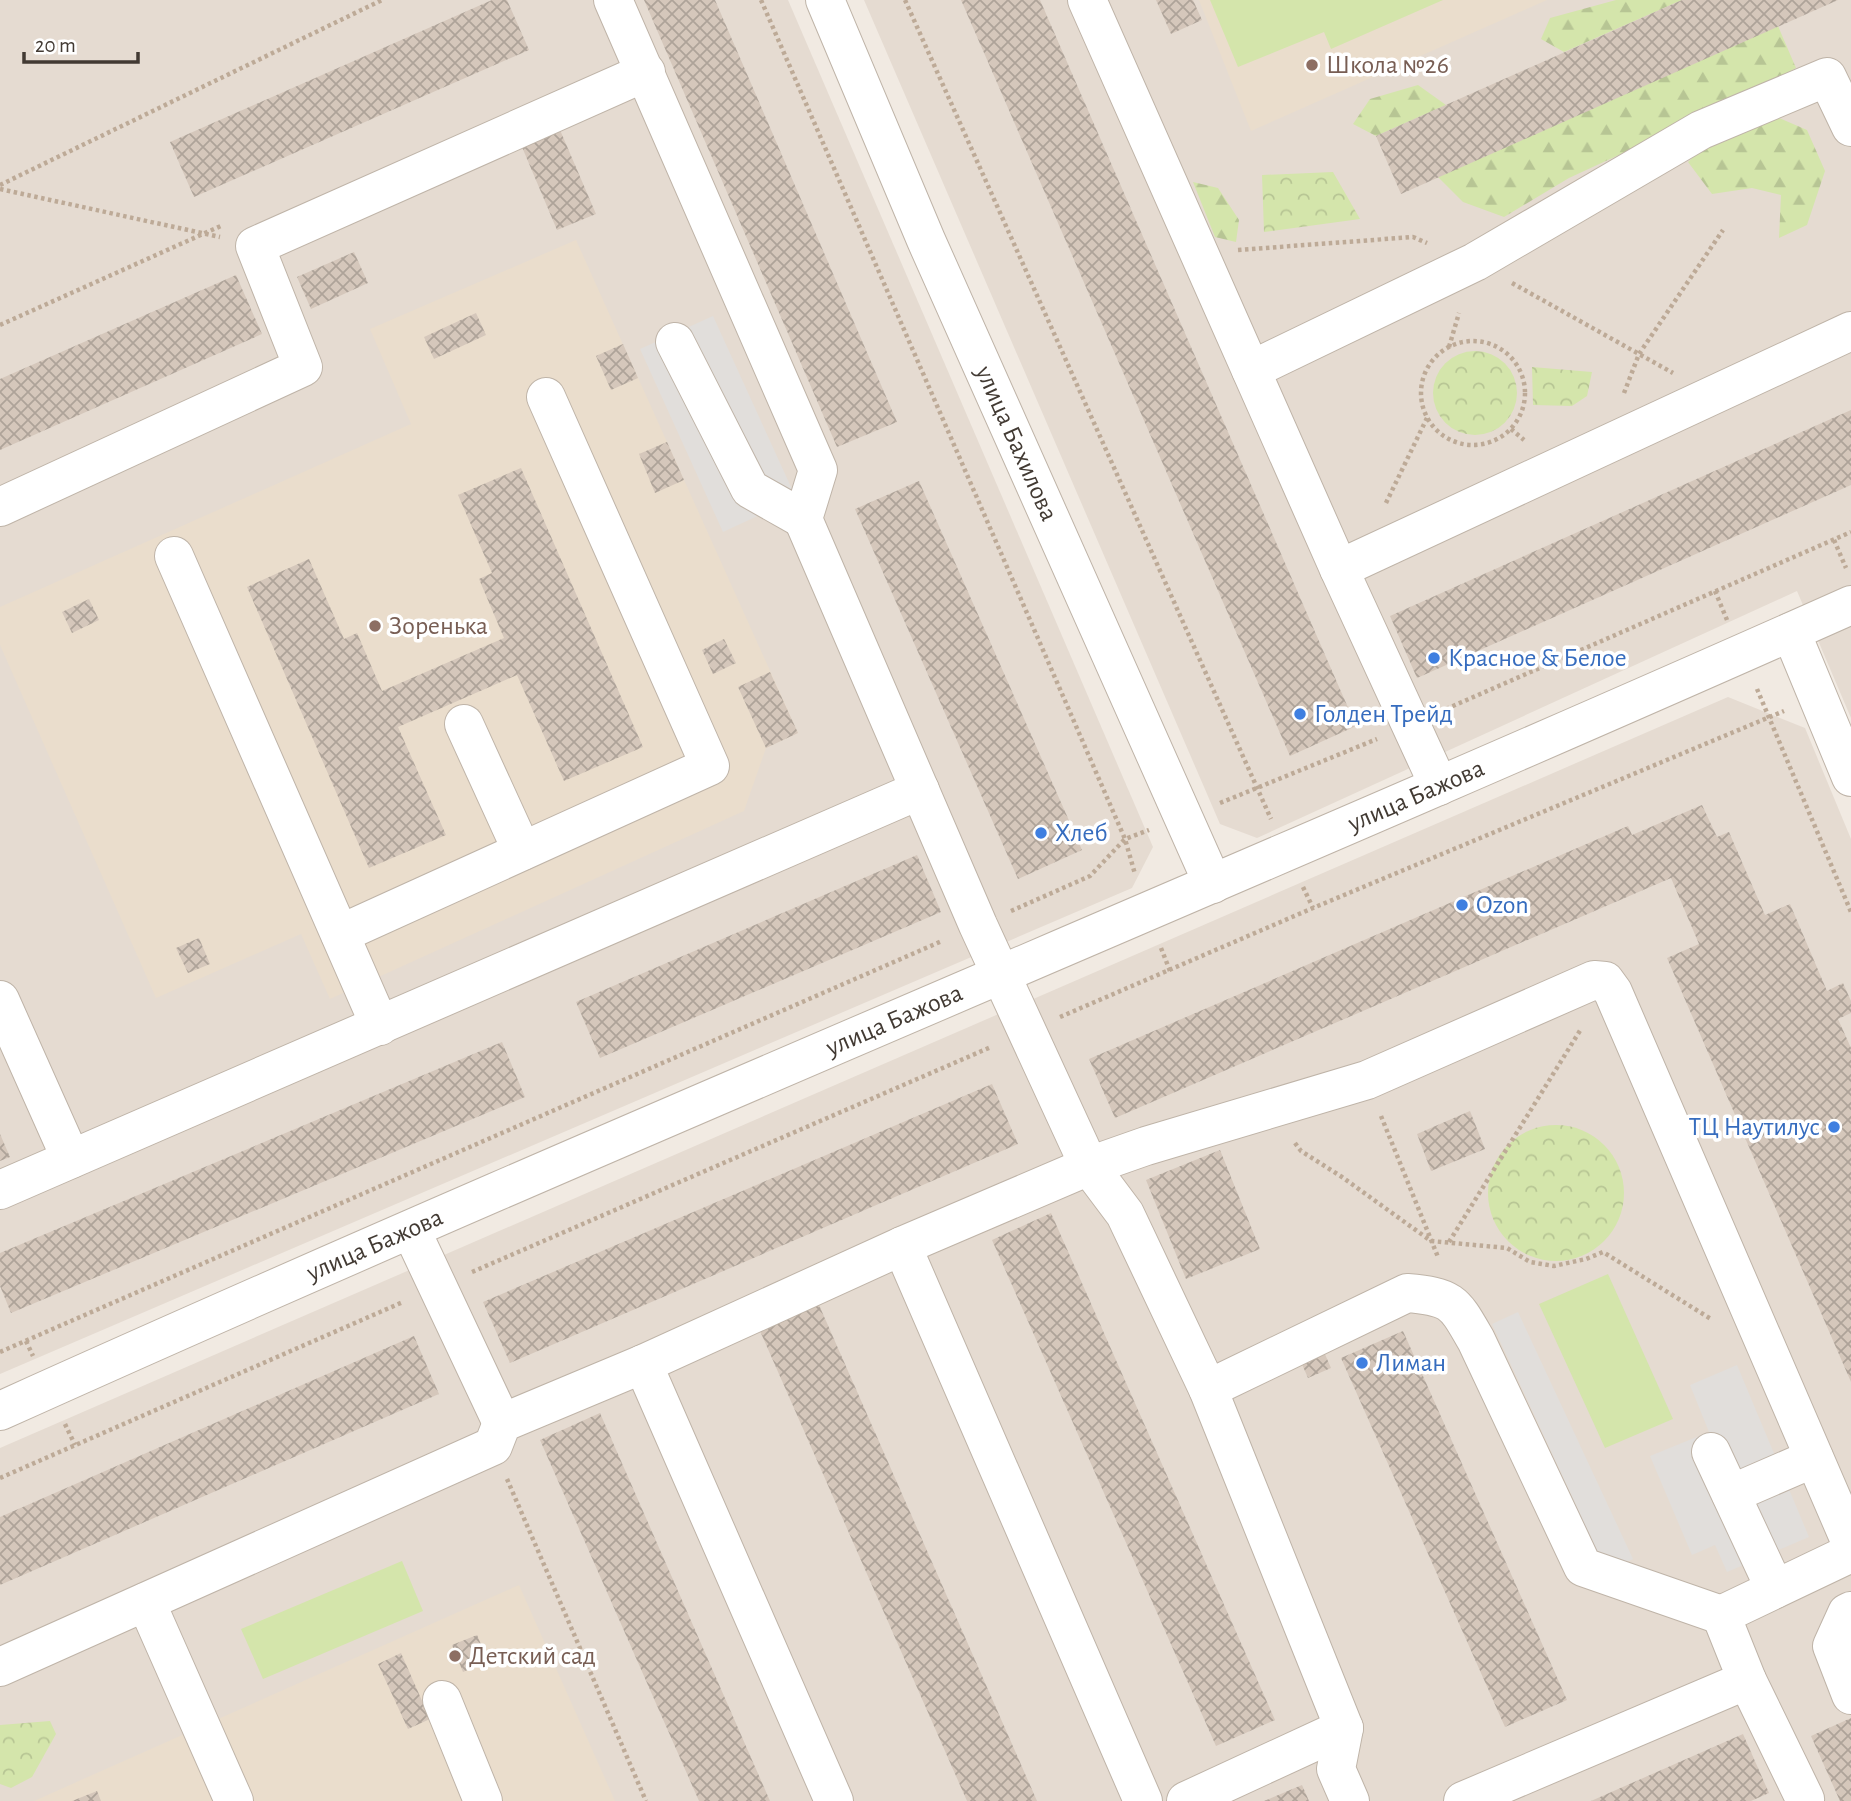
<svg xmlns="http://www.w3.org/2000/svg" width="1851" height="1801" font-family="'Alegreya Sans',sans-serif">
	<defs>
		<pattern id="forest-firs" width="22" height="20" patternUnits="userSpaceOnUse" patternTransform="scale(1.75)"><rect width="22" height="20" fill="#d4e5ab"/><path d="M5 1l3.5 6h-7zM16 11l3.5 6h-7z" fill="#b7c594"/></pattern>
		<pattern id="park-crowns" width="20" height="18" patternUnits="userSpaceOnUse" patternTransform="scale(1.75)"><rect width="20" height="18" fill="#d4e5ab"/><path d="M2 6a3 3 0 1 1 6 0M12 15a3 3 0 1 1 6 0" fill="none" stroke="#b7c594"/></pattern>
		<pattern id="building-cross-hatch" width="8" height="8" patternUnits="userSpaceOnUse" patternTransform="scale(1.75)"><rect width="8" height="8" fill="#d5c7bb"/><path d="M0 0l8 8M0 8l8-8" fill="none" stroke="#aea399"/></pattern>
	</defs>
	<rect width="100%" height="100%" fill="#f1eae2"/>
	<g fill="#e5dbd1">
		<polygon points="0,0 788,0 1153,847 1132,888 0,1374"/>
		<polygon points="864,0 1851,0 1851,718 1797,591 1257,838 1220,824"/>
		<polygon points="1728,697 1805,728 1851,839 1851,1801 0,1801 0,1448"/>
	</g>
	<g fill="#eaddcc">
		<polygon points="1199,0 1547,0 1251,131"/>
		<polygon points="576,240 798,733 766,748 744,811 330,999 301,934 156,998 0,645 0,607 411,424 370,329"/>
		<polygon points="519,1585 615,1801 34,1801"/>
	</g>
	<g fill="#d4e5ab">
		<polygon points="1210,0 1443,0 1331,49 1324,32 1238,67"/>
		<polygon points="1608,1274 1673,1419 1605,1448 1539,1304"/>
		<polygon points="402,1561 423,1611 263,1679 241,1629"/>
	</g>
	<g fill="url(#forest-firs)">
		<polygon points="1616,0 1682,0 1564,52 1541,39 1550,18"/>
		<polygon points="1778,26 1796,68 1727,105 1569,178 1504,217 1463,202 1438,177"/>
		<polygon points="1418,85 1446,105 1376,136 1353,124 1370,99"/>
		<polygon points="1770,114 1807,130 1825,171 1807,225 1779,238 1781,195 1752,188 1712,194 1688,162 1719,132"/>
		<polygon points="1193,182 1218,188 1239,220 1236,242 1215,237"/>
	</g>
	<g fill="url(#park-crowns)">
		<polygon points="1333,172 1360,219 1264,232 1262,175"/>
		<circle cx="1475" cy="393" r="42"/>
		<polygon points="1532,367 1592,372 1587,396 1572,406 1533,405"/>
		<circle cx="1556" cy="1193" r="68"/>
		<polygon points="50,1721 56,1734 32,1777 11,1788 0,1784 0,1725"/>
	</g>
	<g fill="#e1dedb">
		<polygon points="713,316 796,498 723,532 640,349"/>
		<polygon points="1518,1312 1633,1559 1607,1572 1492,1324"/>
		<polygon points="1737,1365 1809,1537 1727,1572 1715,1545 1692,1555 1650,1456 1709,1432 1690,1385"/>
	</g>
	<g fill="url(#building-cross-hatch)">
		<polygon points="492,0 507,0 529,50 194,197 170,142"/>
		<polygon points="644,0 715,0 897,422 837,447"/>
		<polygon points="961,0 1040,0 1356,726 1290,756"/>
		<polygon points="1156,0 1193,0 1202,20 1171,34"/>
		<polygon points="1682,0 1838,0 1401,194 1376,136"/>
		<polygon points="560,130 596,214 557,230 522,147"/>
		<polygon points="354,252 368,283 311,309 297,277"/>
		<polygon points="236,275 262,334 0,450 0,379"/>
		<polygon points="476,313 486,335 434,359 424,337"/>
		<polygon points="623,344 638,378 611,390 596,356"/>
		<polygon points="1851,410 1851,485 1417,678 1390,616"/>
		<polygon points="667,442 684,480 655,493 639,454"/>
		<polygon points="521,468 643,747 564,781 517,675 398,727 446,835 369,868 247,587 309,559 344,639 357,633 382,691 504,638 479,579 492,573 458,495"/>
		<polygon points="919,481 1082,850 1018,879 855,509"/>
		<polygon points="89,599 99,620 72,633 62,612"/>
		<polygon points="724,639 736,663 713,674 702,650"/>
		<polygon points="770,672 798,733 766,748 738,687"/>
		<polygon points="1702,805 1717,837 1729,832 1765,915 1790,904 1827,991 1843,983 1851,1001 1851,1013 1838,1019 1851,1048 1851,1382 1667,958 1699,944 1671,878 1115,1118 1089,1059 1628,826 1632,835"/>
		<polygon points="917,855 941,912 600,1058 576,1002"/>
		<polygon points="199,938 210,964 188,973 176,948"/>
		<polygon points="502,1042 525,1097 11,1313 0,1286 0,1253"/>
		<polygon points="992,1084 1018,1144 510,1363 483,1302"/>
		<polygon points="1470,1111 1485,1149 1431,1171 1417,1134"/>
		<polygon points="0,1134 10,1157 0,1161"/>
		<polygon points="1220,1150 1260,1249 1186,1279 1146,1180"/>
		<polygon points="1051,1213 1275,1720 1216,1746 992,1240"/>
		<polygon points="819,1305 1037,1801 967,1801 760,1331"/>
		<polygon points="1403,1331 1567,1700 1505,1727 1341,1358"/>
		<polygon points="414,1336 439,1394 0,1585 0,1517"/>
		<polygon points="1324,1352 1331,1368 1308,1378 1301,1362"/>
		<polygon points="600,1413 770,1801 699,1801 540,1440"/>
		<polygon points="477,1635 488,1661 463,1672 452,1645"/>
		<polygon points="401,1653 430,1719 408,1729 378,1664"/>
		<polygon points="1851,1718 1851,1801 1840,1801 1811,1736"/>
		<polygon points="1743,1734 1769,1793 1751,1801 1591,1801"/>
		<polygon points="1302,1785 1309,1801 1264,1801"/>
		<polygon points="97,1791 101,1801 72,1801"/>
	</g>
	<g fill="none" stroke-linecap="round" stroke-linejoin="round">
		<defs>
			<g id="minor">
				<polyline points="613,0 818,470 803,519 978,925 1089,1166 1125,1214 1208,1389 1344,1728 1336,1769 1350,1801"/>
				<path id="s1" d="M 825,0 L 926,240 L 1213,884"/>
				<polyline points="1087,0 1339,569 1439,786"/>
				<polyline points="675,342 750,489 803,519"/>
				<polyline points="1251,370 1475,262 1701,130 1827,77 1851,127"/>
				<polyline points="0,507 303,367 255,246 646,72"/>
				<polyline points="174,556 380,1026"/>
				<polyline points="1339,569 1851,331"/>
				<polyline points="1791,632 1851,777"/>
				<polyline points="464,724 522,851"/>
				<polyline points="340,934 710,766 546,397"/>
				<polyline points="0,1000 71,1159"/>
				<polyline points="0,1190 920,790"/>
				<polyline points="411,1230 502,1423"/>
				<polyline points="902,1246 1143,1801"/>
				<polyline points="643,1364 834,1801"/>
				<path d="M 1208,1389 L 1407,1293 C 1453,1297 1454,1302 1476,1340 L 1583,1567 L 1721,1615"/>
				<path id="s2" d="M 0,1411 C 614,1134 1236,879 1851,605"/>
				<polyline points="1711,1452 1775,1589"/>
				<polyline points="1731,1494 1814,1458"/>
				<polyline points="146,1602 234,1801"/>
				<polyline points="0,1667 493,1446 502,1423 643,1364 902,1246 1089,1166 1146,1146 1367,1080 1594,980 1605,981 1613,992 1851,1543"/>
				<polyline points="1747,1680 1805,1799 1804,1801"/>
				<polyline points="1851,1695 1832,1646 1847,1613 1851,1611"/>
				<polyline points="442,1700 483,1801"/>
				<polyline points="1186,1801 1344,1728"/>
				<polyline points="1463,1801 1747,1680 1721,1615 1851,1553"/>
			</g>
		</defs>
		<use href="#minor" stroke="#bfb4a8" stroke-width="40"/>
		<g stroke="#bdaa97" stroke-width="4.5" stroke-dasharray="3.5 3.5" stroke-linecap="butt">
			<polyline points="761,0 1125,839 1135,874"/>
			<polyline points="905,0 1271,819"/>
			<polyline points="0,185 382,0"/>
			<polyline points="0,189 220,237"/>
			<polyline points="1238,250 1413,237 1427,243"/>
			<polyline points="1512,283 1673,373"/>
			<polyline points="0,325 223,225"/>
			<circle cx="1473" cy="393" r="52"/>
			<polyline points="1449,347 1459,313"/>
			<polyline points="1624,393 1639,354 1723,230"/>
			<polyline points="1511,429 1524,440"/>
			<polyline points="1386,503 1427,418"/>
			<polyline points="1834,540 1846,568"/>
			<polyline points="1715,591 1727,620"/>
			<polyline points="1757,689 1851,912"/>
			<polyline points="1446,709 1851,532"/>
			<polyline points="1220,803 1377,739"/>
			<polyline points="1303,887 1313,908"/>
			<polyline points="1011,911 1090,876 1125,839 1149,830"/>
			<polyline points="1161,948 1170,971"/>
			<polyline points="1060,1017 1313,908 1784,711"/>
			<polyline points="1381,1116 1438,1257"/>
			<polyline points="1295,1143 1301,1151 1342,1177 1431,1241 1507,1248 1530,1262 1554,1266 1586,1259 1603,1252 1711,1319"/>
			<polyline points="1449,1242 1581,1029"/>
			<polyline points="472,1272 991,1047"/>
			<polyline points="26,1341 33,1356"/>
			<polyline points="0,1352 942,941"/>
			<polyline points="65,1424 75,1445"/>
			<polyline points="0,1478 403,1302"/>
			<polyline points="507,1479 646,1801"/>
		</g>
		<use href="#minor" stroke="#fff" stroke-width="38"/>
	</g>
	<g fill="#8d6e63" stroke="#fff" stroke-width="2.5">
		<circle cx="1312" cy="65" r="7"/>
		<circle cx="375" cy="626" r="7"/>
		<circle cx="455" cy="1656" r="7"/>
	</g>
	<g fill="#3f7fe0" stroke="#fff" stroke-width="2.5">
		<circle cx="1434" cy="658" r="7"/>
		<circle cx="1300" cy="714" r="7"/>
		<circle cx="1041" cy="833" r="7"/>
		<circle cx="1462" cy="905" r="7"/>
		<circle cx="1834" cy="1127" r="7"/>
		<circle cx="1362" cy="1363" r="7"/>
	</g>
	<g text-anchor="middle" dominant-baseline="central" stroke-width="7" stroke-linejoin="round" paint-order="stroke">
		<g font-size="26" fill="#785e54" stroke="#fff" text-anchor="start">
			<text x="1326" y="65">Школа №26</text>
			<text x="389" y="626">Зоренька</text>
			<text x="469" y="1656">Детский сад</text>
		</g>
		<g font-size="26" fill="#423a33" stroke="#fff">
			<text stroke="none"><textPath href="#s1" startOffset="483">улица Бахилова</textPath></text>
			<text stroke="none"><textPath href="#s2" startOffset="1544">улица Бажова</textPath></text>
			<text stroke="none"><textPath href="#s2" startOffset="976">улица Бажова</textPath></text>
			<text stroke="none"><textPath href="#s2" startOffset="410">улица Бажова</textPath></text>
		</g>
		<g font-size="26" fill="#366cbe" stroke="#fff" text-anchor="start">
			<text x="1448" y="658">Красное &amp; Белое</text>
			<text x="1314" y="714">Голден Трейд</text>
			<text x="1055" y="833">Хлеб</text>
			<text x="1476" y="905">Ozon</text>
			<text x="1820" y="1127" text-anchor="end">ТЦ Наутилус</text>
			<text x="1376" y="1363">Лиман</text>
		</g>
	</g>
	<path d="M24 52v10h114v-10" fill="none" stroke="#423a33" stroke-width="3.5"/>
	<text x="35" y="52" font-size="21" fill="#423a33" stroke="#ffffff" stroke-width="5" paint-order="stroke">20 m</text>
</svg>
